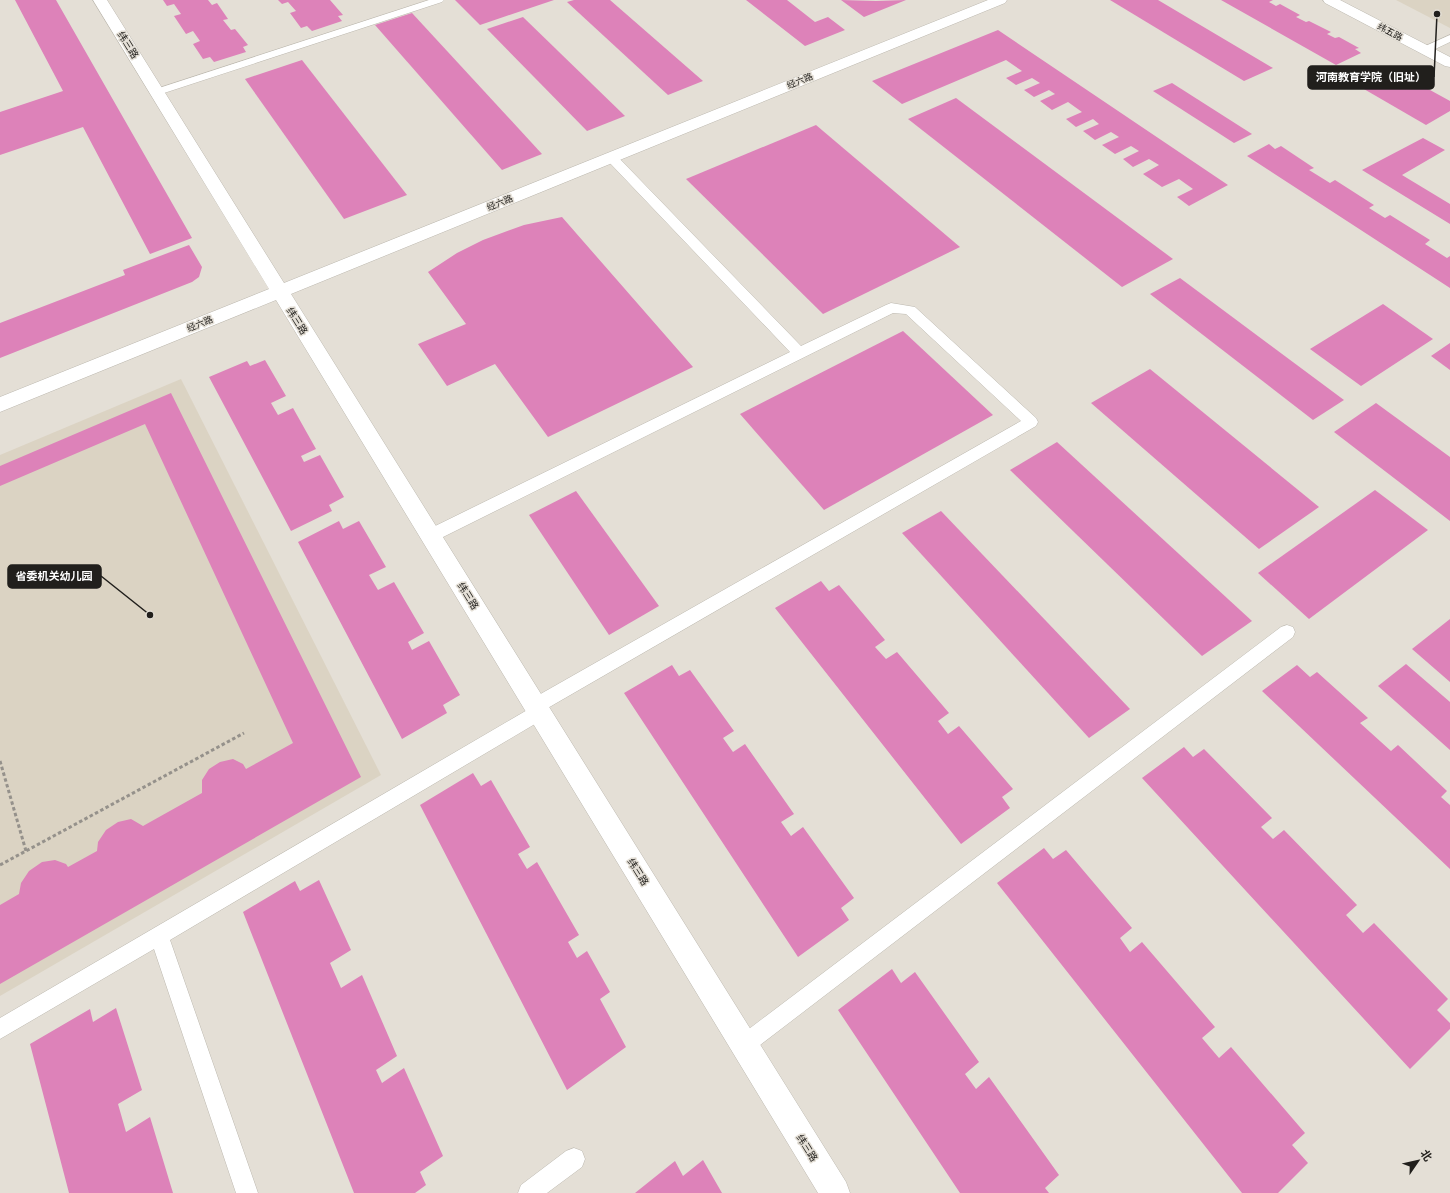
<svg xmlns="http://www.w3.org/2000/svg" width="1450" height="1193" font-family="Roboto,'Noto Sans SC',sans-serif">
	<rect width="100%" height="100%" fill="#e4dfd6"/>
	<g fill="#dbd3c3">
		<polygon points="1396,0 1450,0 1450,28"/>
		<polygon points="181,379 381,775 0,996 0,455"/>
	</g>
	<g fill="#dd82b9">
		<polygon points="15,0 56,0 192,238 150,254 83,127 0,155 0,112 63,91"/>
		<polygon points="163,0 208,0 212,5 217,3 228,19 223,20 231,30 235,29 248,45 243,47 246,52 214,62 210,57 203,59 193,44 200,41 193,31 186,34 174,16 181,14 174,4 167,6"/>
		<polygon points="278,0 330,0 343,15 338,16 342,21 312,31 307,26 301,28 290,13 296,11 288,2 282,4"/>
		<polygon points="455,0 554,0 480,25"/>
		<polygon points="574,0 610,0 703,81 668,95 567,2"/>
		<polygon points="746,0 787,0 815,22 828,17 845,30 805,46"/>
		<polygon points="841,0 876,1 906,0 864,17"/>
		<polygon points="1110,0 1158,0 1273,68 1244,81"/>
		<polygon points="1221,0 1273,0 1269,2 1276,6 1280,4 1300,15 1296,17 1306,22 1309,21 1331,32 1327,34 1335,38 1339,37 1359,48 1355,49 1361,53 1336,65"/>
		<polygon points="412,13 542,154 502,170 375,25"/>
		<polygon points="523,17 625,116 587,131 487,29"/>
		<polygon points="998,30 1228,185 1189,206 1177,197 1193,189 1179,179 1162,187 1143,174 1159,165 1149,159 1133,167 1123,159 1139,151 1131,146 1115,154 1102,145 1119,137 1111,132 1095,140 1083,131 1099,124 1093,119 1076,127 1066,119 1082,112 1068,102 1052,110 1040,101 1055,94 1049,90 1034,97 1024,90 1040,83 1032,78 1016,85 1006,78 1022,71 1006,60 902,104 872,81"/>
		<polygon points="302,60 407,195 344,219 245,79"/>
		<polygon points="1390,68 1450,101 1450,111 1426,125 1357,85"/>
		<polygon points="1172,83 1252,134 1234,143 1153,91"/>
		<polygon points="956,98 1173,259 1122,287 908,119"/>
		<polygon points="816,125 960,247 823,314 686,179"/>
		<polygon points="1423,138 1445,150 1402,175 1450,204 1450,224 1362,170"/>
		<polygon points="1269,144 1275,149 1281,146 1314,168 1309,170 1330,183 1335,180 1374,205 1369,208 1385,218 1390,215 1430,240 1425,244 1447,258 1450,256 1450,288 1247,156"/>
		<polygon points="562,217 693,367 548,437 495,364 447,386 418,344 466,324 428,272 457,253 483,240 524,225"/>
		<polygon points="189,245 202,267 199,277 192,282 0,358 0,323 125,275 123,270"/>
		<polygon points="1180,278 1344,400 1313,420 1150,294"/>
		<polygon points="1383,304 1433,339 1361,386 1310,349"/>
		<polygon points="903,331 993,415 824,510 740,414"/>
		<polygon points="1450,343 1450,370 1431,356"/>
		<polygon points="265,360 286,396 271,403 278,415 293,408 316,449 301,456 304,462 320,455 344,497 329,505 332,511 291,531 209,377 247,361 250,366"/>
		<polygon points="1150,369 1319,507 1259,549 1091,403"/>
		<polygon points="171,393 361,777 0,984 0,905 19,894 21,883 29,871 42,862 55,860 66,864 68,867 97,851 98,842 106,830 118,822 131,819 143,826 202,793 202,780 209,769 220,762 233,759 243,764 246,769 293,743 145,424 0,486 0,466"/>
		<polygon points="1376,403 1450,457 1450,521 1334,432"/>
		<polygon points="1057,442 1252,621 1202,656 1010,470"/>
		<polygon points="1375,490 1428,530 1309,619 1258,573"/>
		<polygon points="576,491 659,606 609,635 529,515"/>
		<polygon points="941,511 1130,709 1089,738 902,533"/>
		<polygon points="339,521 343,529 359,521 386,567 369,575 378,590 394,582 424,633 408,642 412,650 429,641 460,695 443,705 447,713 402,739 298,542"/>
		<polygon points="821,581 829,591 839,585 885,640 875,647 886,659 897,652 949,713 938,721 948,734 959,726 1013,789 1002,797 1010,808 961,844 775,608"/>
		<polygon points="1450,619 1450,682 1412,649"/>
		<polygon points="1406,664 1450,702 1450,750 1378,686"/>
		<polygon points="672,665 679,676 690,670 734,731 723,738 733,752 745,744 794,814 781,822 791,836 803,827 854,898 841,908 849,920 798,957 624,693"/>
		<polygon points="1297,665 1310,677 1317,672 1368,718 1360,723 1391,751 1398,745 1447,791 1441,797 1450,805 1450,869 1262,691"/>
		<polygon points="1184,747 1193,757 1204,749 1272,818 1261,827 1273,839 1284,830 1357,905 1346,915 1363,933 1374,923 1448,999 1437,1010 1450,1023 1450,1029 1410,1069 1142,778"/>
		<polygon points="473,773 481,786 491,780 530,847 518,854 527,869 537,862 579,935 568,942 577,958 587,951 610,992 600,999 626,1047 567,1090 420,805"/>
		<polygon points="1044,848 1053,859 1066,850 1132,928 1120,938 1130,952 1142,942 1215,1027 1202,1038 1219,1058 1231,1047 1305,1133 1292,1145 1308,1163 1278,1193 1242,1193 997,883"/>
		<polygon points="319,880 351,950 330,963 341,988 362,975 397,1056 376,1070 382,1083 404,1068 443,1156 420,1172 426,1185 415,1193 354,1193 243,912 295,881 300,891"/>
		<polygon points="892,969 901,983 915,972 979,1062 965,1074 976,1089 989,1077 1059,1175 1045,1188 1049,1193 960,1193 838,1010"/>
		<polygon points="116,1008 142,1090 118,1104 126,1132 150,1117 173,1193 69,1193 30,1044 90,1009 93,1022"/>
		<polygon points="703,1160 722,1193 635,1193 675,1161 683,1176"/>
	</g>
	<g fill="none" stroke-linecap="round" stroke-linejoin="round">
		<defs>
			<g id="lane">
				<polygon points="429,0 444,0 442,2 161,94 157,95 152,92 153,90"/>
				<polygon points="1450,35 1450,42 1429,52 1425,53 1420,50 1421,48"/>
				<polygon points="611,153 615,154 801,346 886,305 891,303 915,307 1036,418 1038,422 1036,426 546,709 548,712 545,718 170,940 258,1193 236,1193 154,949 0,1039 0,1018 529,709 527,706 530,700 1021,421 906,314 893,313 435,541 430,542 425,541 422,536 425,531 790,352 607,160 605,157 607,154"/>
				<polygon points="1287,625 1293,627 1295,632 1293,637 751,1052 744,1055 737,1052 734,1045 737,1038 1281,627"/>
				<polygon points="574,1148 582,1151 585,1159 582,1167 547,1193 518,1193 521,1185 566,1151"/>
			</g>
			<g id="street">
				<polygon points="93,0 107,0 284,283 988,0 1007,0 1005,3 291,294 846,1182 850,1193 818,1193 276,300 0,412 0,397 269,289"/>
				<polygon points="1323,0 1340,0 1450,57 1450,67 1445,66 1325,3"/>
			</g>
		</defs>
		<use href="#lane" stroke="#bcb8af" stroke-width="1"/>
		<use href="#street" stroke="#bcb8af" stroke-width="1"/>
		<g stroke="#95918b" stroke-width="3" stroke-dasharray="3.5 2.5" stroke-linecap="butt">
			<polyline points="0,761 26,851"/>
			<polyline points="0,865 244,733"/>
		</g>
		<use href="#lane" fill="#fff" fill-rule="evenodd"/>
		<use href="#street" fill="#fff" fill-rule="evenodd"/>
	</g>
	<g text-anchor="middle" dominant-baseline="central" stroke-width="3" stroke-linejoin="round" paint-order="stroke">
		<g font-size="9" fill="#211f1c" stroke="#e4dfd6">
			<text transform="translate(1390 32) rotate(28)">纬五路</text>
			<text transform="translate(800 81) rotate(-22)">经六路</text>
			<text transform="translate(500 203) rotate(-22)">经六路</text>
			<text transform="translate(200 324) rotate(-22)">经六路</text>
		</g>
		<g font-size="10" fill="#211f1c" stroke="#e4dfd6">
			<text transform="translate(128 45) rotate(58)">纬三路</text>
			<text transform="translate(297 321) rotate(58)">纬三路</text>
			<text transform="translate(468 596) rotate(58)">纬三路</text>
			<text transform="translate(638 872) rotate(58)">纬三路</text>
			<text transform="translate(807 1148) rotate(58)">纬三路</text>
		</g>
	</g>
	<path fill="none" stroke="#211f1c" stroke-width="1.5" d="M1437 14L1434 77M150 615L101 576"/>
	<g fill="#211f1c" stroke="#e4dfd6" stroke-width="1.5">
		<circle cx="1437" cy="14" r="4"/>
		<circle cx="150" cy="615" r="4"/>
	</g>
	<g fill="#211f1c" stroke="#211f1c" stroke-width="1.5">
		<rect x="1308" y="66" width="126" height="23" rx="4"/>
		<rect x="8" y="565" width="93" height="23" rx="4"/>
	</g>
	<g font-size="11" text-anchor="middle" font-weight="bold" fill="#fff">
		<text x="1371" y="81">河南教育学院（旧址）</text>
		<text x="54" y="580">省委机关幼儿园</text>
	</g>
	<g transform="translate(1418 1161) rotate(56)" stroke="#e4dfd6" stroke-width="3" paint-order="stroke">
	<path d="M0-3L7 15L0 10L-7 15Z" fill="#211f1c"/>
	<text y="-6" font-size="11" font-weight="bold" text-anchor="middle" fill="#211f1c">北</text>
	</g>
</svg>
